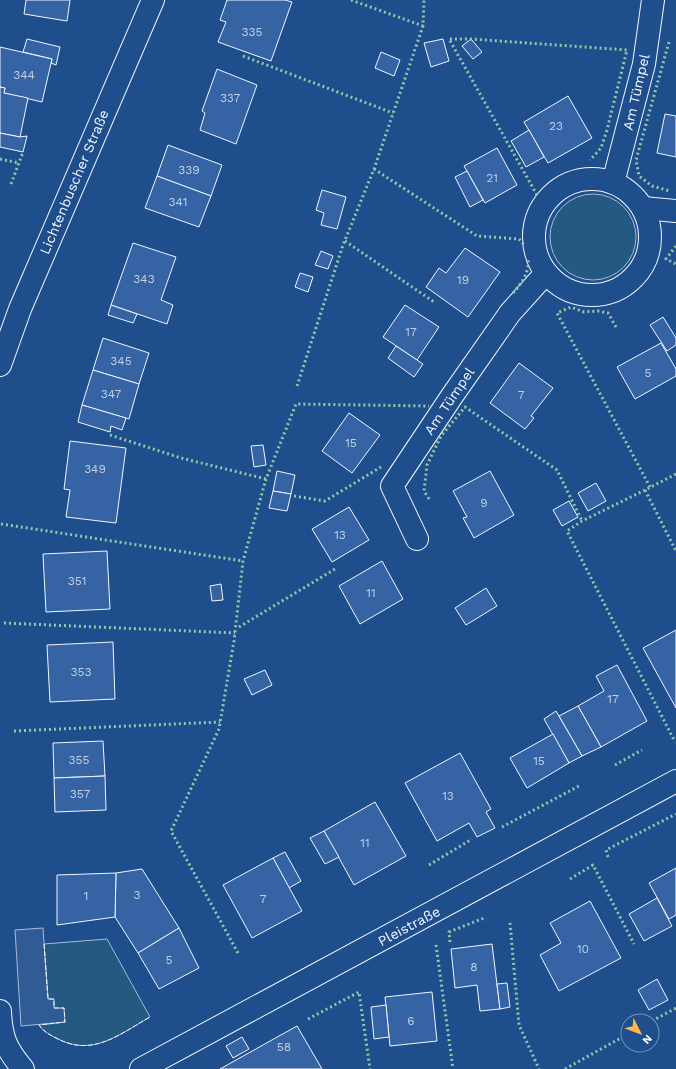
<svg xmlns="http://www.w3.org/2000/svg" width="676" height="1069" font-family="'Work Sans',sans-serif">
	<rect width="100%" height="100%" fill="#1f4e8c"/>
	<g fill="#245a82" stroke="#a8bbd7">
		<circle cx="593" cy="237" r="43"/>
		<path d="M 107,939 L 150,1017 C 120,1034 93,1057 58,1039 C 50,1035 44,1032 39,1025 L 65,1022 L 48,999 L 44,944 Z"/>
	</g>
	<polygon fill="#305b95" stroke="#a8bbd7" points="43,928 48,999 54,999 54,1008 64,1008 65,1022 21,1026 15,930"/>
	<g fill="#3563a3" stroke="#f2f6ff">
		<polygon points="26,0 70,0 67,21 24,14"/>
		<polygon points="227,0 285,0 292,2 271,61 218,42 226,22 220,20"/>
		<polygon points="27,39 60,47 56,65 51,63 52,59 23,52"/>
		<polygon points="443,39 449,61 431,67 424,43"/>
		<polygon points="471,39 482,52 473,59 462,46"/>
		<polygon points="0,47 52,59 42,102 4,93 5,88 0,87"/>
		<polygon points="381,52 400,60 394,76 375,68"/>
		<polygon points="217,69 257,85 236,144 200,130 205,113 202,111"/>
		<polygon points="0,87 5,88 4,93 28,98 20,137 0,133"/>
		<polygon points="568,96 592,138 548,163 524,122"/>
		<polygon points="665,114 676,116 676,157 657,153"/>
		<polygon points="529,130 544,157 526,167 511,141"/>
		<polygon points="0,133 20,137 27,136 23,152 0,147"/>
		<polygon points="168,145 222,165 211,196 157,176"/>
		<polygon points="497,148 517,185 485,203 464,166"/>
		<polygon points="467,171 483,200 470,207 455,177"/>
		<polygon points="157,176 211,196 199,227 145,208"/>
		<polygon points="322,190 346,197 337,229 321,225 324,213 316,210"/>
		<polygon points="133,243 176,257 161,300 173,305 167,324 111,305"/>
		<polygon points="465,248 500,272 468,317 426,287 439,268 446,273"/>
		<polygon points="321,251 333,256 328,269 315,265"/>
		<polygon points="300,273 313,277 308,292 295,287"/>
		<polygon points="111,305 137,314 133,323 108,315"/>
		<polygon points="405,305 439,327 417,360 383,337"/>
		<polygon points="663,317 676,338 676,345 667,351 650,325"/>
		<polygon points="103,338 149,353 139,384 93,370"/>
		<polygon points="661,343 676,369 676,376 635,399 617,367"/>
		<polygon points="396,346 423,364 414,377 388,358"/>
		<polygon points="519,363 553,388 531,416 534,418 525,429 490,403"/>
		<polygon points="93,370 139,384 129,419 82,405"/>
		<polygon points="82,405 126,418 122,430 111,426 110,432 78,422"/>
		<polygon points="349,413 380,435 352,473 322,451"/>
		<polygon points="70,441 126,448 116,523 66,517 70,490 64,489"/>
		<polygon points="263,445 266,465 254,467 251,446"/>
		<polygon points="277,471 295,475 291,494 273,491"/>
		<polygon points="490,471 514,515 474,538 463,518 467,517 453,491"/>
		<polygon points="596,483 606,501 588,511 578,493"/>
		<polygon points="273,491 291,494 287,511 269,508"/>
		<polygon points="569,501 578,517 562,526 553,510"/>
		<polygon points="349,507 369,540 332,562 312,529"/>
		<polygon points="107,551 110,609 46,612 43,554"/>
		<polygon points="382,561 403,599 360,624 339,586"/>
		<polygon points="221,584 223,600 212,601 210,586"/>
		<polygon points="486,588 497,606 466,625 455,608"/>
		<polygon points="676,630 676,708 643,648"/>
		<polygon points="113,642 115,699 50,702 47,645"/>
		<polygon points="617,665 647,721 601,747 578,706 604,691 596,676"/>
		<polygon points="265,670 272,685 252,695 244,679"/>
		<polygon points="578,706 601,747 582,756 559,716"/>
		<polygon points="556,711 582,756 569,763 544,719"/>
		<polygon points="553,734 569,763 527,788 510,758"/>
		<polygon points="103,741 105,776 54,778 53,743"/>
		<polygon points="460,753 491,809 486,812 495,828 477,837 469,823 437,841 405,783"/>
		<polygon points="105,776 106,810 55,812 54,778"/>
		<polygon points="375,802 406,856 354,885 324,831"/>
		<polygon points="324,831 339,857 325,864 310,838"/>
		<polygon points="285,852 301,881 289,888 273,858"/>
		<polygon points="273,858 302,911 252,938 223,885"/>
		<polygon points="676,868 676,915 669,919 649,883"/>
		<polygon points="142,869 179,928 138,953 115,917 116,873"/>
		<polygon points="116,873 115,917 57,925 57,875"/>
		<polygon points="657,898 672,926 644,941 629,914"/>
		<polygon points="590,901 621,958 559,991 540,955 561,943 550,923"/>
		<polygon points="179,928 199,968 159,989 138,953"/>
		<polygon points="492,944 500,1009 480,1011 477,985 455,988 451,949"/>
		<polygon points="657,979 668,1000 649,1010 638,990"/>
		<polygon points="507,983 510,1007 500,1009 497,984"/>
		<polygon points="432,992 437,1041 390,1046 385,997"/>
		<polygon points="386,1005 389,1037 374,1039 371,1007"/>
		<polygon points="297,1026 322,1069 220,1069"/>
		<polygon points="242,1037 249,1049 233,1058 226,1046"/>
	</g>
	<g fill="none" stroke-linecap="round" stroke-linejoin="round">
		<defs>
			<g id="minor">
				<circle cx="592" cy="237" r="58"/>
				<polyline points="613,183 644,64 653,0"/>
				<polyline points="643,208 676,211"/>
				<polyline points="417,539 392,486 452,396 510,313 546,273"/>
				<polyline points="141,1069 676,781"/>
			</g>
			<g id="tertiary">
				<polyline points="0,365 20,309 153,0"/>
				<path d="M 0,1011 C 1,1037 6,1049 23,1069"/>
			</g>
		</defs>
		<use href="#minor" stroke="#f2f6ff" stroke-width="24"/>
		<use href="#tertiary" stroke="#f2f6ff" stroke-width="24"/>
		<use href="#minor" stroke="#1f4e8c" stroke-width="22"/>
		<use href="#tertiary" stroke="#1f4e8c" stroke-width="22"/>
		<g stroke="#97c8a6" stroke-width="3" stroke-dasharray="2 3" stroke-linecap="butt">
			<polyline points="351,0 423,26"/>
			<polyline points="669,42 636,160 639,176 652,186 670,191"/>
			<polyline points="243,56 393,113"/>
			<polyline points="0,159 19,163"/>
			<polyline points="374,169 477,236 519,239 525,246"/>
			<polyline points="11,184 23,152"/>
			<polyline points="537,195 449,39 471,39 627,50 607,130 601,148 590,160"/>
			<polyline points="345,241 434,302"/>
			<polyline points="676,246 666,259 676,264"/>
			<path d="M 513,293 C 521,284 530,272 528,259"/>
			<polyline points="616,327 608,313 598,311 584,312 571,307 557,313 650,487"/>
			<polyline points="297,386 343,245 374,169 423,26 424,0"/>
			<polyline points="110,435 181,458 266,479"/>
			<polyline points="676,474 645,490 676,551"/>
			<polyline points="645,490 582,521 567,531 675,742"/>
			<polyline points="294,496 325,501 381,467"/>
			<polyline points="429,499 424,491 427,465 441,436 465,407 557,470 582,521"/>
			<polyline points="1,524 243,561"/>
			<polyline points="4,623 235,633"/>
			<polyline points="239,627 335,569"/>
			<polyline points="14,731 220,722"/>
			<polyline points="615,765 642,750"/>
			<polyline points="502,827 579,786"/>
			<polyline points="608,857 606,850 676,814"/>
			<polyline points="429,865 472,839"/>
			<polyline points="570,879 593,865 634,944"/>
			<polyline points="510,923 519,1025 539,1069"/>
			<polyline points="450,942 449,932 484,918"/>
			<polyline points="436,945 453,1069"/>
			<polyline points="238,953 171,831 219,729 234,641 243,561 266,479 296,404 429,406"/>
			<polyline points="308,1019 359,992 370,1069"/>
			<polyline points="652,1021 676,1008"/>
			<polyline points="565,1069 628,1034"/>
		</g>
		<path stroke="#f2f6ff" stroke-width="1" stroke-dasharray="5 2" stroke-linecap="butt" d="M 44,944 L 48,999 L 54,999 L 54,1008 L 64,1008 L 65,1022 L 39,1025 C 44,1032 50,1035 58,1039 C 93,1057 120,1034 150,1017"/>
	</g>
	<g text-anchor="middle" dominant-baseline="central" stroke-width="3" stroke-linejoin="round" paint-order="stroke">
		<g font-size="12" fill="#c3d1e8">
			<text x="252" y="32">335</text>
			<text x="24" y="75">344</text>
			<text x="230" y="98">337</text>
			<text x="556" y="126">23</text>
			<text x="189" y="170">339</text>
			<text x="492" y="178">21</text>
			<text x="178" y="202">341</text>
			<text x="144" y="279">343</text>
			<text x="463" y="280">19</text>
			<text x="411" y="332">17</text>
			<text x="121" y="361">345</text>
			<text x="648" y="373">5</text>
			<text x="111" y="394">347</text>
			<text x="521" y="395">7</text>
			<text x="351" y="443">15</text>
			<text x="95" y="469">349</text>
			<text x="484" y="503">9</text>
			<text x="340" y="535">13</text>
			<text x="77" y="581">351</text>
			<text x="371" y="593">11</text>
			<text x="81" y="672">353</text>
			<text x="613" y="699">17</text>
			<text x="79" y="760">355</text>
			<text x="539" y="761">15</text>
			<text x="80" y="794">357</text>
			<text x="448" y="796">13</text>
			<text x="365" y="843">11</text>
			<text x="137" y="895">3</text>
			<text x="86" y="896">1</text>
			<text x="263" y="899">7</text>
			<text x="583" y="949">10</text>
			<text x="169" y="960">5</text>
			<text x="474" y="967">8</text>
			<text x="411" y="1021">6</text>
			<text x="284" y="1047">58</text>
		</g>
		<g font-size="14" fill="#f2f6ff" stroke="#1f4e8c">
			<text transform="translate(636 92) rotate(-77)">Am Tümpel</text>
			<text transform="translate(74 182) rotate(-67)">Lichtenbuscher Straße</text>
			<text transform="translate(449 401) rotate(-56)">Am Tümpel</text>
			<text transform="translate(409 926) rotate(-28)">Pleistraße</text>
		</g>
	</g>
	<g transform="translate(640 1033) rotate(132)"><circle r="19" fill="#1f4e8c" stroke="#7391ba"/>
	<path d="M0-3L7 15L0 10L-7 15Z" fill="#ffb74d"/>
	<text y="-6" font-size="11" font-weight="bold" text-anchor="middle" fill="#f2f6ff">N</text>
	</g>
</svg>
